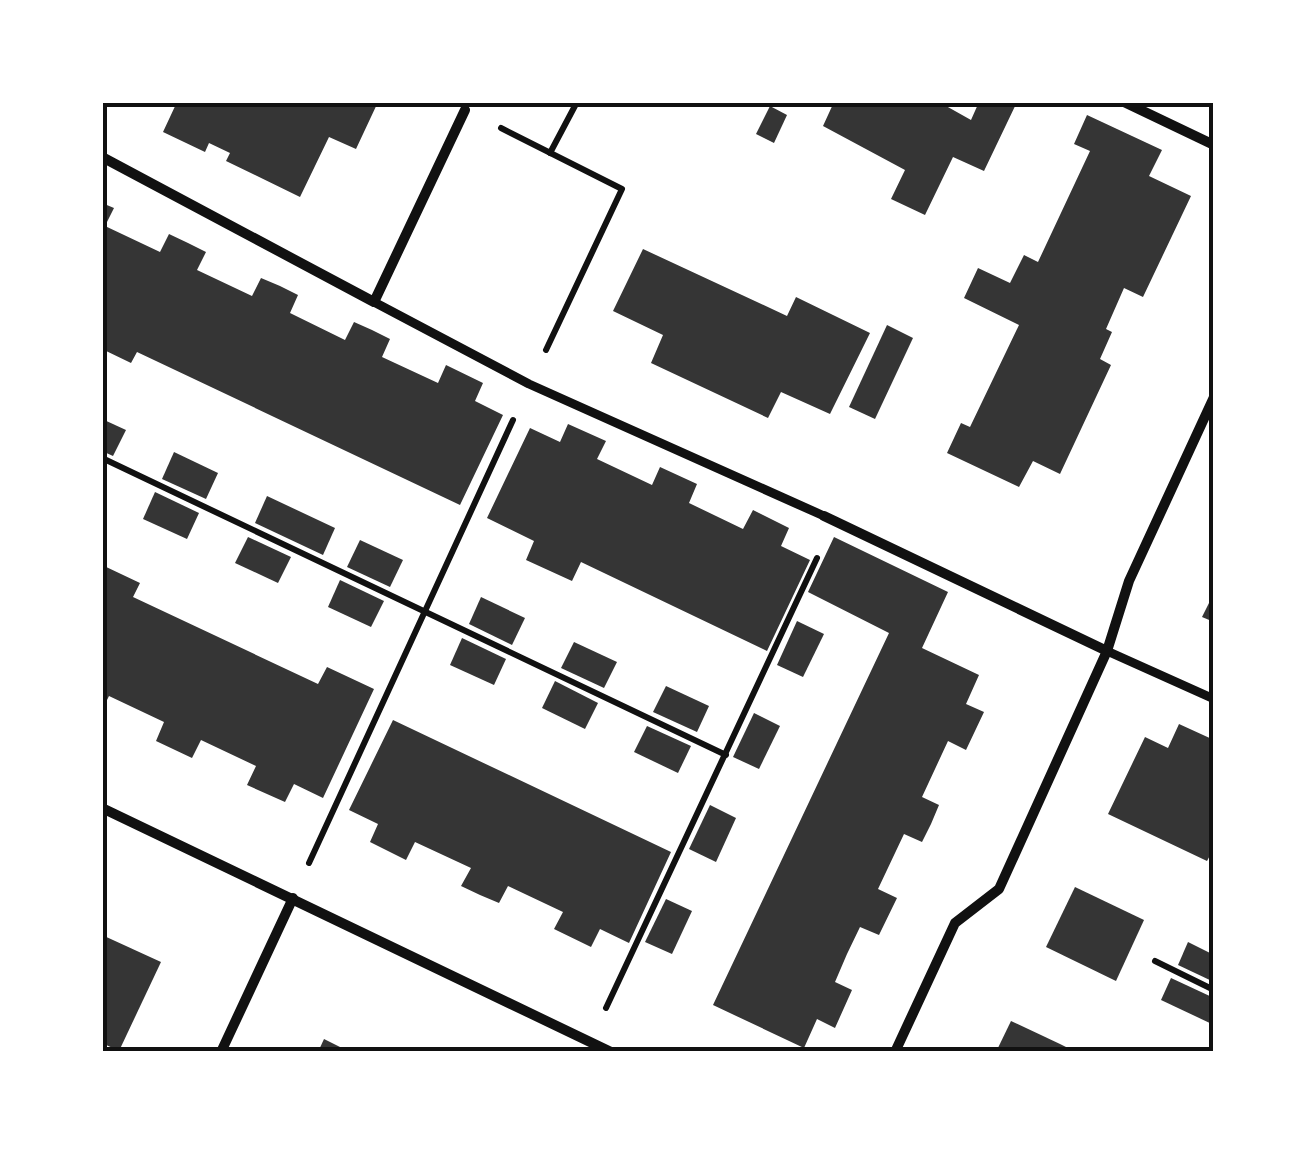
<svg xmlns="http://www.w3.org/2000/svg" width="1316" height="1154" font-family="'Varela Round',sans-serif">
	<rect width="100%" height="100%" fill="#fff"/>
	<g fill="#353535">
		<polygon points="177,102 336,103 378,102 356,149 329,137 300,197 226,161 230,153 209,143 205,152 163,132"/>
		<polygon points="834,102 939,102 971,120 979,102 1017,102 984,171 953,157 925,215 891,199 905,170 823,126"/>
		<polygon points="770,106 787,115 774,143 756,134"/>
		<polygon points="1087,115 1162,150 1149,176 1191,196 1143,297 1124,288 1106,329 1112,332 1100,359 1111,365 1060,474 1033,461 1019,487 947,453 961,423 970,427 1019,325 964,298 978,268 1010,283 1024,255 1038,262 1090,151 1074,144"/>
		<polygon points="102,203 114,208 105,226 160,252 169,234 188,243 206,252 197,270 252,296 261,278 280,286 298,295 290,313 345,340 354,322 372,330 390,339 382,357 438,383 446,365 483,383 475,401 503,415 460,505 137,352 131,363 102,349"/>
		<polygon points="643,249 787,316 796,297 870,333 830,414 781,392 768,418 651,363 663,335 613,311"/>
		<polygon points="887,325 913,338 875,419 849,407"/>
		<polygon points="102,419 126,430 113,456 102,451"/>
		<polygon points="568,424 606,441 597,459 652,485 660,467 697,484 689,503 743,529 753,510 789,528 781,546 810,560 767,651 581,562 572,581 526,560 534,541 487,518 530,428 560,442"/>
		<polygon points="174,452 218,473 206,499 162,479"/>
		<polygon points="155,492 199,513 187,539 143,519"/>
		<polygon points="267,496 335,528 323,555 255,523"/>
		<polygon points="248,537 291,557 278,583 235,563"/>
		<polygon points="834,537 948,592 922,648 979,675 966,704 984,712 966,750 948,741 922,797 939,805 931,824 922,842 904,834 878,889 897,898 879,935 860,927 847,954 835,982 852,990 835,1028 817,1019 804,1048 713,1005 889,633 808,592"/>
		<polygon points="360,540 403,560 390,587 347,567"/>
		<polygon points="102,565 140,583 133,597 318,684 327,667 374,689 323,798 294,784 285,802 247,785 256,766 201,740 192,758 156,741 164,722 109,696 102,710"/>
		<polygon points="340,580 384,601 371,627 328,607"/>
		<polygon points="1214,593 1214,622 1202,617"/>
		<polygon points="481,597 525,618 512,645 469,624"/>
		<polygon points="797,621 824,634 803,677 777,665"/>
		<polygon points="462,638 506,659 494,685 450,665"/>
		<polygon points="574,642 617,662 604,688 561,668"/>
		<polygon points="555,681 598,703 585,729 542,708"/>
		<polygon points="666,686 709,706 697,732 653,712"/>
		<polygon points="754,713 780,726 759,769 733,757"/>
		<polygon points="393,720 671,852 629,943 600,929 591,947 554,929 563,912 508,886 499,903 480,895 461,886 471,868 415,842 406,860 370,842 378,824 349,810"/>
		<polygon points="1179,724 1214,740 1214,848 1207,861 1108,814 1145,737 1168,748"/>
		<polygon points="647,726 691,746 678,773 634,752"/>
		<polygon points="710,805 736,818 716,862 689,849"/>
		<polygon points="1075,887 1144,920 1116,981 1046,947"/>
		<polygon points="666,899 692,911 672,954 645,942"/>
		<polygon points="102,935 161,962 119,1051 102,1043"/>
		<polygon points="1188,942 1214,955 1214,982 1178,965"/>
		<polygon points="1171,978 1214,998 1214,1025 1161,1000"/>
		<polygon points="1011,1021 1060,1044 1076,1052 996,1052"/>
		<polygon points="324,1039 350,1052 318,1052"/>
	</g>
	<g fill="none" stroke-linecap="round" stroke-linejoin="round">
		<g stroke="#111" stroke-width="6">
			<polyline points="501,128 622,189 546,350"/>
			<polyline points="550,153 577,102"/>
			<polyline points="102,458 726,755"/>
			<polyline points="309,863 513,420"/>
			<polyline points="1155,961 1214,990"/>
			<polyline points="606,1008 817,558"/>
		</g>
		<g stroke="#111" stroke-width="9">
			<polyline points="374,302 529,384 824,516"/>
			<polyline points="1107,651 1214,699"/>
		</g>
		<g stroke="#111" stroke-width="10">
			<polyline points="1124,102 1214,145"/>
			<polyline points="102,157 374,302 465,110"/>
			<polyline points="824,516 1107,651"/>
			<polyline points="102,808 611,1052"/>
			<polyline points="221,1052 293,898"/>
			<polyline points="895,1052 955,923 999,889 1107,651 1129,581 1214,397"/>
		</g>
	</g>
	<rect width="1316" height="1154" fill="none" stroke="#ffffff" stroke-width="210"/>
	<rect x="105" y="105" width="1106" height="944" fill="none" stroke="#111" stroke-width="4"/>
</svg>
